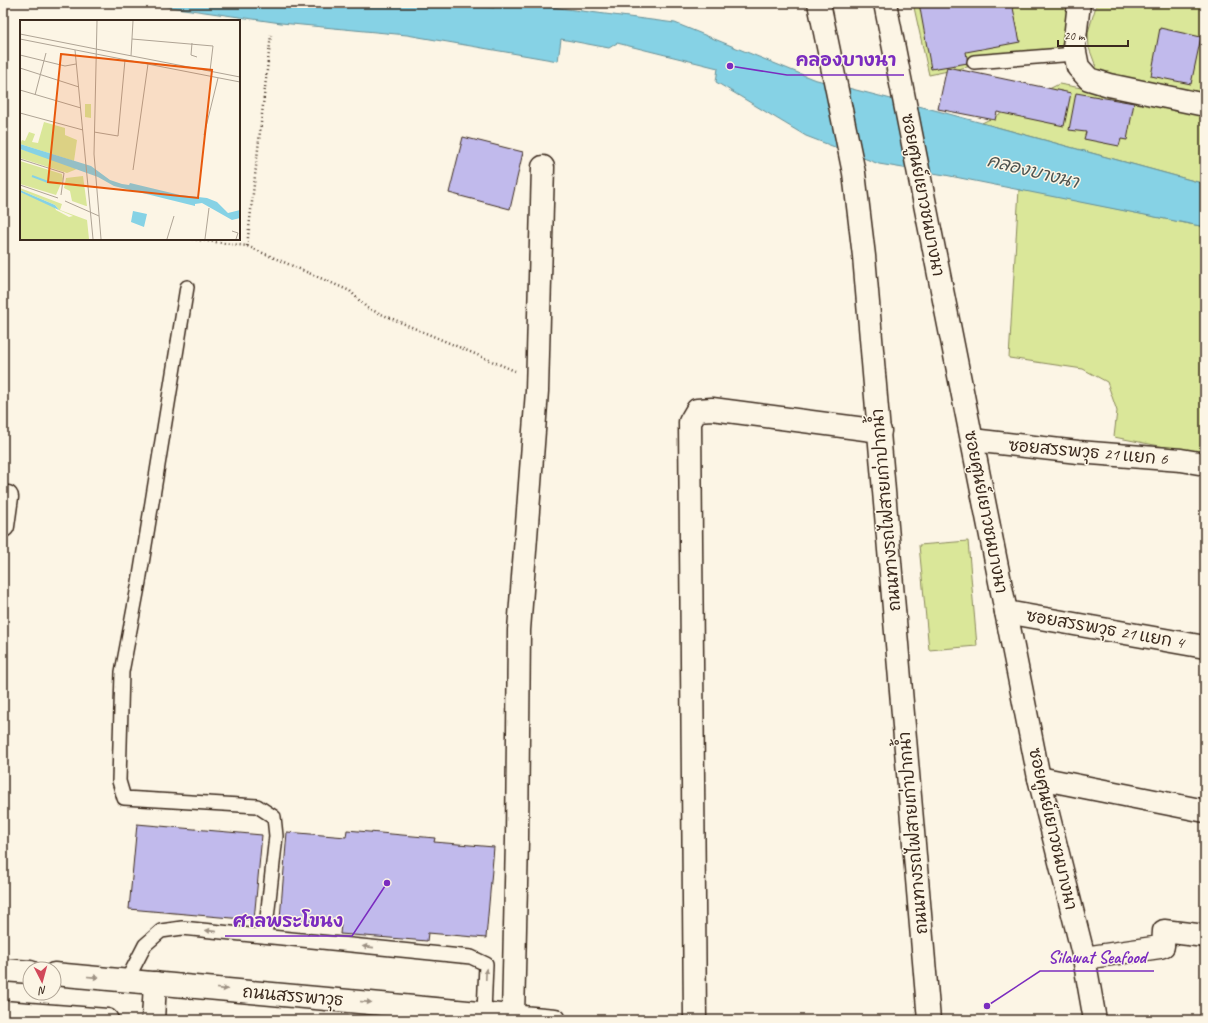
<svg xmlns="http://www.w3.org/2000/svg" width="1208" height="1023" font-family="Caveat,'Playpen Sans Thai',sans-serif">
	<rect width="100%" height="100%" fill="#fcf5e5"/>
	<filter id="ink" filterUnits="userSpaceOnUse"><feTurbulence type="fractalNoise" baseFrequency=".025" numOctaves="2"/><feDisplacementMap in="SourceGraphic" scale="8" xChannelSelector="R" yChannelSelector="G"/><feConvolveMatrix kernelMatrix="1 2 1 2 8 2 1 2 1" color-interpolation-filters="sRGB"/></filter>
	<g filter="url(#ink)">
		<g fill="#dae799" stroke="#8a885c">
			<polygon points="913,3 1068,3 1062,47 929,75"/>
			<polygon points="1097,3 1205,3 1205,94 1098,72 1089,48 1088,32"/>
			<polygon points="1059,84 1143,99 1205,112 1205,184 982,123"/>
			<polygon points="1019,189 1205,227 1205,455 1114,437 1117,411 1107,382 1083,369 1009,358"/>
			<polygon points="968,541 977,646 929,650 919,545"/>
		</g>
		<polygon fill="#86d2e5" stroke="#688f95" points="131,3 452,3 494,8 495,3 520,3 675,23 813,79 938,111 1205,184 1205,227 945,175 879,164 806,136 716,82 718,68 617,43 609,48 561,39 558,61 407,35 281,23 149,4"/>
		<g fill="#c1baec" stroke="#3b2a1e">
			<polygon points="919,3 1012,3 1020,42 966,52 968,63 931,69"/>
			<polygon points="1160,28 1201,37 1191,84 1151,76"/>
			<polygon points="947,67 1071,93 1064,126 997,112 995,120 938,109"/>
			<polygon points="1076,93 1134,103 1127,140 1121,139 1119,146 1084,139 1086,132 1069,130"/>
			<polygon points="463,137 523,152 510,209 449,193"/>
			<polygon points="137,824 262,835 254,920 129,909"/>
			<polygon points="347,830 435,838 434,842 494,847 486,938 428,933 427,941 340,934 341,924 280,919 287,832 346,837"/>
		</g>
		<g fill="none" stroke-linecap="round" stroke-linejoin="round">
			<defs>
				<g id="service">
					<polyline points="974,62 1075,54"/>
					<polyline points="187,287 139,582 122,672 119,781 124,798 257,806 274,817 276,836 265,936"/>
					<polyline points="127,980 145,945 161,931 182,928 471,957 486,964 484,1013"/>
				</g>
				<g id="minor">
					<polyline points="885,3 1039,778 1084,958 1095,1020"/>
					<polyline points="1079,3 1074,47 1078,67 1089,79 1109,85 1205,105"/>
					<polyline points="972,440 1078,452 1181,460 1205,464"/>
					<polyline points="3,526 7,497"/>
					<polyline points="1006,612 1205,647"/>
					<polyline points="1039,778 1205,811"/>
					<polyline points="1084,958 1160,947 1163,946 1164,931 1205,936"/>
					<polyline points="513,1016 517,840 519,630 537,391 543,167"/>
					<polyline points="695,1020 690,422 697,410 712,409 880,431"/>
				</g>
				<g id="secondary">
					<polyline points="819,3 854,173 864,256 929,1020"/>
					<polyline points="3,970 30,972"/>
					<polyline points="54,974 555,1020"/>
					<polyline points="3,1012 107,1020"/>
					<polyline points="153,1020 155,983"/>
				</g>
			</defs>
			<use href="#service" stroke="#3b2a1e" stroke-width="16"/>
			<use href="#minor" stroke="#3b2a1e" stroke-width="25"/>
			<use href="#secondary" stroke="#3b2a1e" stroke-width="25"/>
			<g stroke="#3b2a1e" stroke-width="2.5" stroke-dasharray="1 3" stroke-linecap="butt">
				<polyline points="192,239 247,246 350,291 367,308 515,371"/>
				<polyline points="247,246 271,35"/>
			</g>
			<use href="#service" stroke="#fcf5e5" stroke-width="13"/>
			<use href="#minor" stroke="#fcf5e5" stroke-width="22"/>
			<use href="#secondary" stroke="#fcf5e5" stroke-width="22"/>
		</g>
		<defs><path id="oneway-solid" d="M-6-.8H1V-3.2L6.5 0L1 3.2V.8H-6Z"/></defs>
		<g fill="#9c9082">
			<use href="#oneway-solid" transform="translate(211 931) rotate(-174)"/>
			<use href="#oneway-solid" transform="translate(368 947) rotate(-174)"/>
			<use href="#oneway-solid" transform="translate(486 974) rotate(-88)"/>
			<use href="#oneway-solid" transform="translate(93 977) rotate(5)"/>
			<use href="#oneway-solid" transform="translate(222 989) rotate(5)"/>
			<use href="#oneway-solid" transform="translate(366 1002) rotate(5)"/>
		</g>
	</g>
	<g text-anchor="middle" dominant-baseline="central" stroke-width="3" stroke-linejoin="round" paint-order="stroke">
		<g font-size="17" fill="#3b2a1e" stroke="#fcf5e5">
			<text transform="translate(923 195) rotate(79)">ซอยศูนย์เยาวชนบางนา</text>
			<text transform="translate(1088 452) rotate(5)">ซอยสรรพวุธ 21 แยก 6</text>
			<text transform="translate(886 510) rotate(-95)">ถนนทางรถไฟสายเก่าปากน้ำ</text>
			<text transform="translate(986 512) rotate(79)">ซอยศูนย์เยาวชนบางนา</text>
			<text transform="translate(1105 629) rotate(10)">ซอยสรรพวุธ 21 แยก 4</text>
			<text transform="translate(1053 829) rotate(77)">ซอยศูนย์เยาวชนบางนา</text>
			<text transform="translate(913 833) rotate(-95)">ถนนทางรถไฟสายเก่าปากน้ำ</text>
			<text transform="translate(293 996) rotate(5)">ถนนสรรพาวุธ</text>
		</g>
		<g font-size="18" font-style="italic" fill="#4e5450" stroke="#fcf5e5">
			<text transform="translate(1033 171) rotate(14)">คลองบางนา</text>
		</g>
	</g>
	<g transform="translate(20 20)">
		<rect width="220" height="220" fill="#fcf5e5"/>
		<path d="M 65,84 L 71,84 L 71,98 L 65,97 ZM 24,102 L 45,108 L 45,115 L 57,120 L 54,141 L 0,124 L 2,120 L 5,121 L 9,112 L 15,114 L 12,122 L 18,123 ZM 0,129 L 27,137 L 57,149 L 47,153 L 0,138 ZM 0,141 L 42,154 L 43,159 L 36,175 L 0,164 ZM 63,156 L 67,186 L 66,186 L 52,181 L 50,171 L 44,168 L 46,158 ZM 0,168 L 42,184 L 40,190 L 67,200 L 69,219 L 0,219 L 0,172 L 34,186 L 36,190 L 49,197 L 53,196 L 39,190 L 35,185 L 0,170 Z" fill="#dae799"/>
		<path d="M 0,124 L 71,146 L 90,160 L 102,164 L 109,165 L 110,163 L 160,175 L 187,178 L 197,182 L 208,193 L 220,190 L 220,198 L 212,200 L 182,183 L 175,184 L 175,186 L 94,166 L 78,157 L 0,129 ZM 0,170 L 35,185 L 39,190 L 54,197 L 0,172 ZM 113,191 L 127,194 L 124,207 L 111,202 Z" fill="#86d2e5"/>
		<path fill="none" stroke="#86d2e5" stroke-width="2" d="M 12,156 L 28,162"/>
		<path fill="none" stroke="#afa495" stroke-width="1" d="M 77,1 L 74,134 L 81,219M 0,14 L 76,29M 0,19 L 76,34M 112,19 L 193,26 L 190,51M 172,23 L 171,35 L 177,37M 76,29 L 220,57M 55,30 L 73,219M 76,34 L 220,62M 0,35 L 45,46 L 56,44M 111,36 L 113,1M 0,48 L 59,67M 0,70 L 61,88M 15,75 L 26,33M 0,93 L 63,110M 74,112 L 98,116 L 105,40M 184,115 L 198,58M 0,139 L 44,153 L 41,175M 113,150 L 128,44M 0,165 L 38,178M 45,181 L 79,196M 212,211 L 218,213 L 216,219M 147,219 L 154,196M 185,219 L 189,188"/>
		<path fill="#e8590c" fill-opacity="0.15" stroke="#e8590c" stroke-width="2" d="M 41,34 L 192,50 L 178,178 L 28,162 Z"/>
		<rect width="220" height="220" fill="none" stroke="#3b2a1e" stroke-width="2"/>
	</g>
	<path fill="none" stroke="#7b2cbf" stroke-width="1.5" d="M730 66L787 75H904M387 883L352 936H225M987 1006L1040 971H1154"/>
	<g fill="#7b2cbf" stroke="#fcf5e5" stroke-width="1.5">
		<circle cx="730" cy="66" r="4"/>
		<circle cx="387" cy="883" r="4"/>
		<circle cx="987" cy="1006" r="4"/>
	</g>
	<g font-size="18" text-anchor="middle" font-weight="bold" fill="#7b2cbf" stroke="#fcf5e5" stroke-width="3" stroke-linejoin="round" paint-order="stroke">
		<text x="846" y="66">คลองบางนา</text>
		<text x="288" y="927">ศาลพระโขนง</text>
		<text x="1097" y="963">Silawat Seafood</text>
	</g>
	<rect width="1208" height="1023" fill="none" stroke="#fcf5e5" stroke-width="16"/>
	<rect x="8" y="8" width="1192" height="1007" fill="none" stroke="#3b2a1e" stroke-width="1.5" filter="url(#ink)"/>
	<g transform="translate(42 981) rotate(174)"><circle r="19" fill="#fcf5e5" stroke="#afa495"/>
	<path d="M0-3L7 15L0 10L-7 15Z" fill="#d1495b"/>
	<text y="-6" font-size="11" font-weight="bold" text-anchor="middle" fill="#3b2a1e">N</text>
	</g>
	<path d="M1058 40v6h70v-6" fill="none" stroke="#3b2a1e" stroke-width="2"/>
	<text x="1064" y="40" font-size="12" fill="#3b2a1e" stroke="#fcf5e5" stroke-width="3" paint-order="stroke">20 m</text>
</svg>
